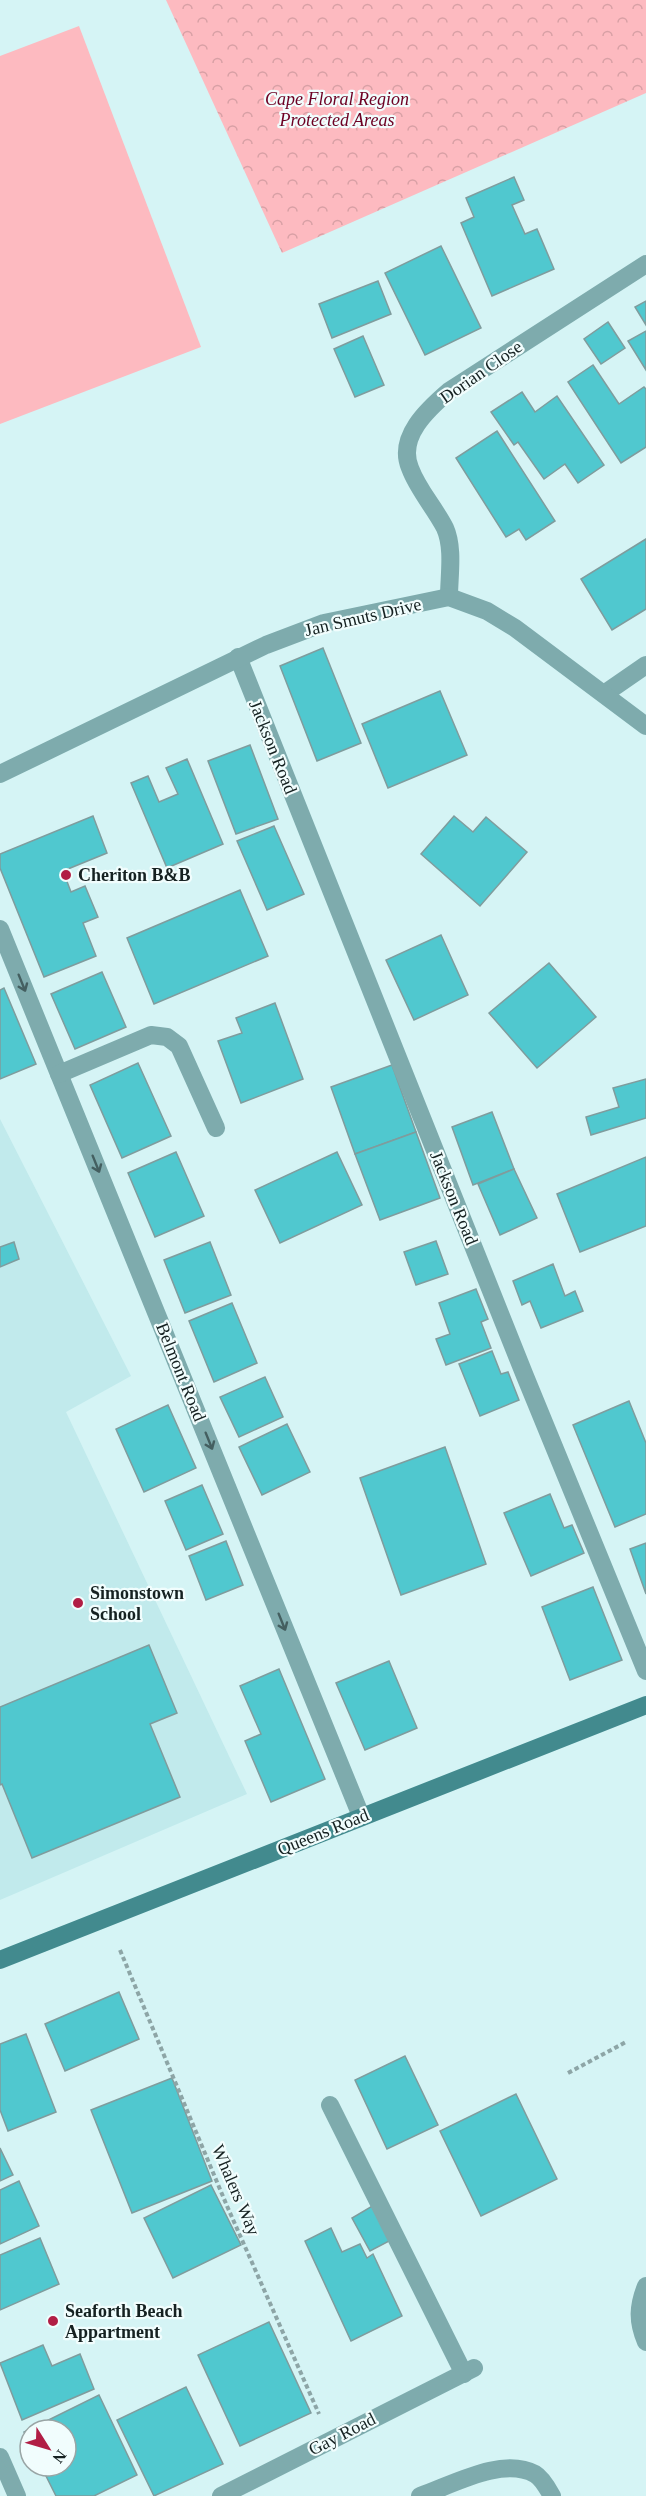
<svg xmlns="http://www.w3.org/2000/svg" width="646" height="2496" font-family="'Times New Roman',serif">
	<defs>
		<pattern id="park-crowns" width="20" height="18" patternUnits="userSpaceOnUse" patternTransform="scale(1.5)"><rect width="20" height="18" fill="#fdbac0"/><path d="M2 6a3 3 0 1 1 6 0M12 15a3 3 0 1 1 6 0" fill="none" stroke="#d8a0a5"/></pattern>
	</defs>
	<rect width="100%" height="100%" fill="#d5f4f5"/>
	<polygon fill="#c1eaec" points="0,1119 131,1376 66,1412 247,1794 0,1900"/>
	<polygon fill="url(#park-crowns)" points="166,0 646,0 646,93 282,253"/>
	<polygon fill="#fdbac0" points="79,26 201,347 0,424 0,56"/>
	<g fill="#50c8cf" stroke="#7f9c9d" stroke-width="1.5">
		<polygon points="514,177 524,200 512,205 525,234 537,229 554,269 492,296 461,223 474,217 466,198"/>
		<polygon points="441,246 481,328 425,355 385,273"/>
		<polygon points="378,281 391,314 332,338 319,304"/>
		<polygon points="646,301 646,325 635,307"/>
		<polygon points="608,322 625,348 601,364 584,339"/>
		<polygon points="646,331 646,370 628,341"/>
		<polygon points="363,336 384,385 355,397 334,349"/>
		<polygon points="593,365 619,404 644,387 646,389 646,447 621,463 568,382"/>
		<polygon points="522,392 535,412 557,396 604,465 578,483 565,464 544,479 518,442 514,445 491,412"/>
		<polygon points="497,431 555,521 526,540 519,529 506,537 456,458"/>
		<polygon points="646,539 646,609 612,630 581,579"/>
		<polygon points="323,648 361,743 317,761 280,666"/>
		<polygon points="440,691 467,755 388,788 362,724"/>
		<polygon points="250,745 278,819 236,834 208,761"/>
		<polygon points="187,759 223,844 167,868 131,783 148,776 159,802 178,794 166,768"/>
		<polygon points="93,816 107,853 63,871 71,892 85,886 98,917 83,923 96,956 44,977 0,868 0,854"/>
		<polygon points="454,816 473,832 486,817 527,852 480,906 421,854"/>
		<polygon points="274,826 304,894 267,910 237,841"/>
		<polygon points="240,890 268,956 154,1004 127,938"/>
		<polygon points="441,935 468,995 414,1020 386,960"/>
		<polygon points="549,963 596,1017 537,1068 489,1013"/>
		<polygon points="102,972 126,1027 75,1049 51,994"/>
		<polygon points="4,988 36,1064 0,1079 0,990"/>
		<polygon points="275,1003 303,1079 241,1103 218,1041 242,1033 236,1018"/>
		<polygon points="138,1063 171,1136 122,1158 90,1085"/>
		<polygon points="392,1065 416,1132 355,1154 331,1087"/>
		<polygon points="646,1079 646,1118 591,1135 586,1117 619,1107 613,1088"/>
		<polygon points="492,1112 514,1169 473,1185 452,1127"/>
		<polygon points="416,1132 440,1198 380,1220 355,1154"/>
		<polygon points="176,1152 204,1216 155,1237 128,1173"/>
		<polygon points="337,1152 362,1205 280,1243 255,1190"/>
		<polygon points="646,1157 646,1226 580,1252 557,1194"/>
		<polygon points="514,1169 537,1218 500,1235 478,1184"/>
		<polygon points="436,1241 448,1274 416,1285 404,1252"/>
		<polygon points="14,1242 19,1259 0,1267 0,1247"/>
		<polygon points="210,1242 231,1295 185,1313 164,1260"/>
		<polygon points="553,1264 565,1296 575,1291 583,1311 541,1328 530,1301 522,1305 513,1281"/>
		<polygon points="476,1289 488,1319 481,1322 491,1348 446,1365 436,1339 450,1334 439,1303"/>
		<polygon points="232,1303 257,1363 214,1382 189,1321"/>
		<polygon points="492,1351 501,1374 508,1372 519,1400 480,1416 459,1364"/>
		<polygon points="265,1377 283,1417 239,1437 220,1397"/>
		<polygon points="629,1401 646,1443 646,1514 615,1527 573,1425"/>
		<polygon points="168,1405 196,1468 144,1492 116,1429"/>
		<polygon points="287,1424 310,1472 262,1495 239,1447"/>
		<polygon points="445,1447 486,1564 401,1595 360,1478"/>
		<polygon points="202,1485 223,1534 186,1550 165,1501"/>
		<polygon points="550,1494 564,1528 572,1525 584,1553 531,1576 504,1513"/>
		<polygon points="226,1541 243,1585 206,1600 189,1556"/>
		<polygon points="646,1543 646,1594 630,1549"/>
		<polygon points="593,1587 622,1660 570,1680 542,1607"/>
		<polygon points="149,1645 177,1713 150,1724 180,1797 32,1858 2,1784 0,1785 0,1707"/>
		<polygon points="389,1661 417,1728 365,1750 336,1683"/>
		<polygon points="279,1669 325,1779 271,1802 245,1741 261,1734 240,1686"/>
		<polygon points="119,1992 139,2039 65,2071 45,2024"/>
		<polygon points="26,2034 56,2112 8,2131 0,2110 0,2044"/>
		<polygon points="405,2056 438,2125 387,2149 355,2080"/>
		<polygon points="172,2078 212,2181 132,2213 91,2110"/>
		<polygon points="516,2094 557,2179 481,2216 440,2131"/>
		<polygon points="0,2148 13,2175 0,2181"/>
		<polygon points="19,2181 39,2226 0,2244 0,2190"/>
		<polygon points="211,2185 241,2245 173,2278 144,2218"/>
		<polygon points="374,2205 393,2239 370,2251 352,2218"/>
		<polygon points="331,2228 342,2252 360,2244 367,2258 373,2254 402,2316 351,2341 305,2241"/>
		<polygon points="40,2238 59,2284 0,2310 0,2255"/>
		<polygon points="269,2322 311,2413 240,2446 198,2355"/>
		<polygon points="43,2345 52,2366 80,2354 94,2389 22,2420 0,2363"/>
		<polygon points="186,2387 223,2464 154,2496 117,2420"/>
		<polygon points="99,2395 137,2475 94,2496 56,2496 41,2466 66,2466 66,2430 30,2430 30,2443 24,2432"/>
	</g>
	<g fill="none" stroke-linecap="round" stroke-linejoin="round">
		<g stroke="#8da5a6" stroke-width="4" stroke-dasharray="4.5 3" stroke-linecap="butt">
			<polyline points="120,1950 227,2206 319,2414"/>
			<polyline points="568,2073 626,2042"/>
		</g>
		<g stroke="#7eabad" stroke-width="18">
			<polyline points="330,2105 464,2374"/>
			<path d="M 646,2286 C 638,2306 637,2321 646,2342"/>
			<path d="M 420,2496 C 452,2485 502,2456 535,2474 C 542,2478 548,2489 552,2496"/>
		</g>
		<g stroke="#7eabad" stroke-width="18">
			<path d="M 449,597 C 449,576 454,548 445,528 C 435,508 418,490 410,468 C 397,437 428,409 449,391 L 646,264"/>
			<polyline points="238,657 525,1376 646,1671"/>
			<polyline points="604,694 646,665"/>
			<polyline points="0,774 266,645 324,623 449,597 487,611 515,628 646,726"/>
			<polyline points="0,929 361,1816"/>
			<polyline points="59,1074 151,1035 167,1037 179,1046 216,1128"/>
			<polyline points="0,2457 17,2496"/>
			<polyline points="221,2496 474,2368"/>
		</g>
		<polyline stroke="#428a8e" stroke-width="18" points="0,1960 646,1705"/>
	</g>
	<defs><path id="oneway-shaft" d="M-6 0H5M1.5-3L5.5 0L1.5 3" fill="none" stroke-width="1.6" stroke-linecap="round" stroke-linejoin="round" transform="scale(1.5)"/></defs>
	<g stroke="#445f60">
		<use href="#oneway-shaft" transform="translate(22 983) rotate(68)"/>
		<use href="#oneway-shaft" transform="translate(96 1164) rotate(68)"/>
		<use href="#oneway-shaft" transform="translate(209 1441) rotate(68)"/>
		<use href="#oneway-shaft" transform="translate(282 1622) rotate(68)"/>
	</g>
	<g fill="#b11e45" stroke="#f1fdfd" stroke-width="2">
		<circle cx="66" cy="875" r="6"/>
		<circle cx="78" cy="1603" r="6"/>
		<circle cx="53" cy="2321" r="6"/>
	</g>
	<g text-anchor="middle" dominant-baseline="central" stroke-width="4.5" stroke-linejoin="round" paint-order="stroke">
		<g font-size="18" font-style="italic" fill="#6d0023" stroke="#f1fdfd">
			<text x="337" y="99">Cape Floral Region<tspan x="337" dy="21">Protected Areas</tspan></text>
		</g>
		<g font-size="18" fill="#152121" stroke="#f1fdfd">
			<text transform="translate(481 372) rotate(-35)">Dorian Close</text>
			<text transform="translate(363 617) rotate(-13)">Jan Smuts Drive</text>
			<text transform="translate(273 747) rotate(68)">Jackson Road</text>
			<text transform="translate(454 1198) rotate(68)">Jackson Road</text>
			<text transform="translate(181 1372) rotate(68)">Belmont Road</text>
			<text transform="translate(323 1832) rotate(-22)">Queens Road</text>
			<text transform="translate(236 2190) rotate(67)">Whalers Way</text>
			<text transform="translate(342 2434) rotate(-27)">Gay Road</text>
		</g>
		<g font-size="18" font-weight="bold" fill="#152121" stroke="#f1fdfd" text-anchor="start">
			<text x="78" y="875">Cheriton B&amp;B</text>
			<text x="90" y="1593">Simonstown<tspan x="90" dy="21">School</tspan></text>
			<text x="65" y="2311">Seaforth Beach<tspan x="65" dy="21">Appartment</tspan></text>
		</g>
	</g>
	<g transform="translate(48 2448) rotate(127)"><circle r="28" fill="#f1fdfd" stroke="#99a5a5" stroke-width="1.5"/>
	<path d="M0-4.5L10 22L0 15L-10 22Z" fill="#b11e45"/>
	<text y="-9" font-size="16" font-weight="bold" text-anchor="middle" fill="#152121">N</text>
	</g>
</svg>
